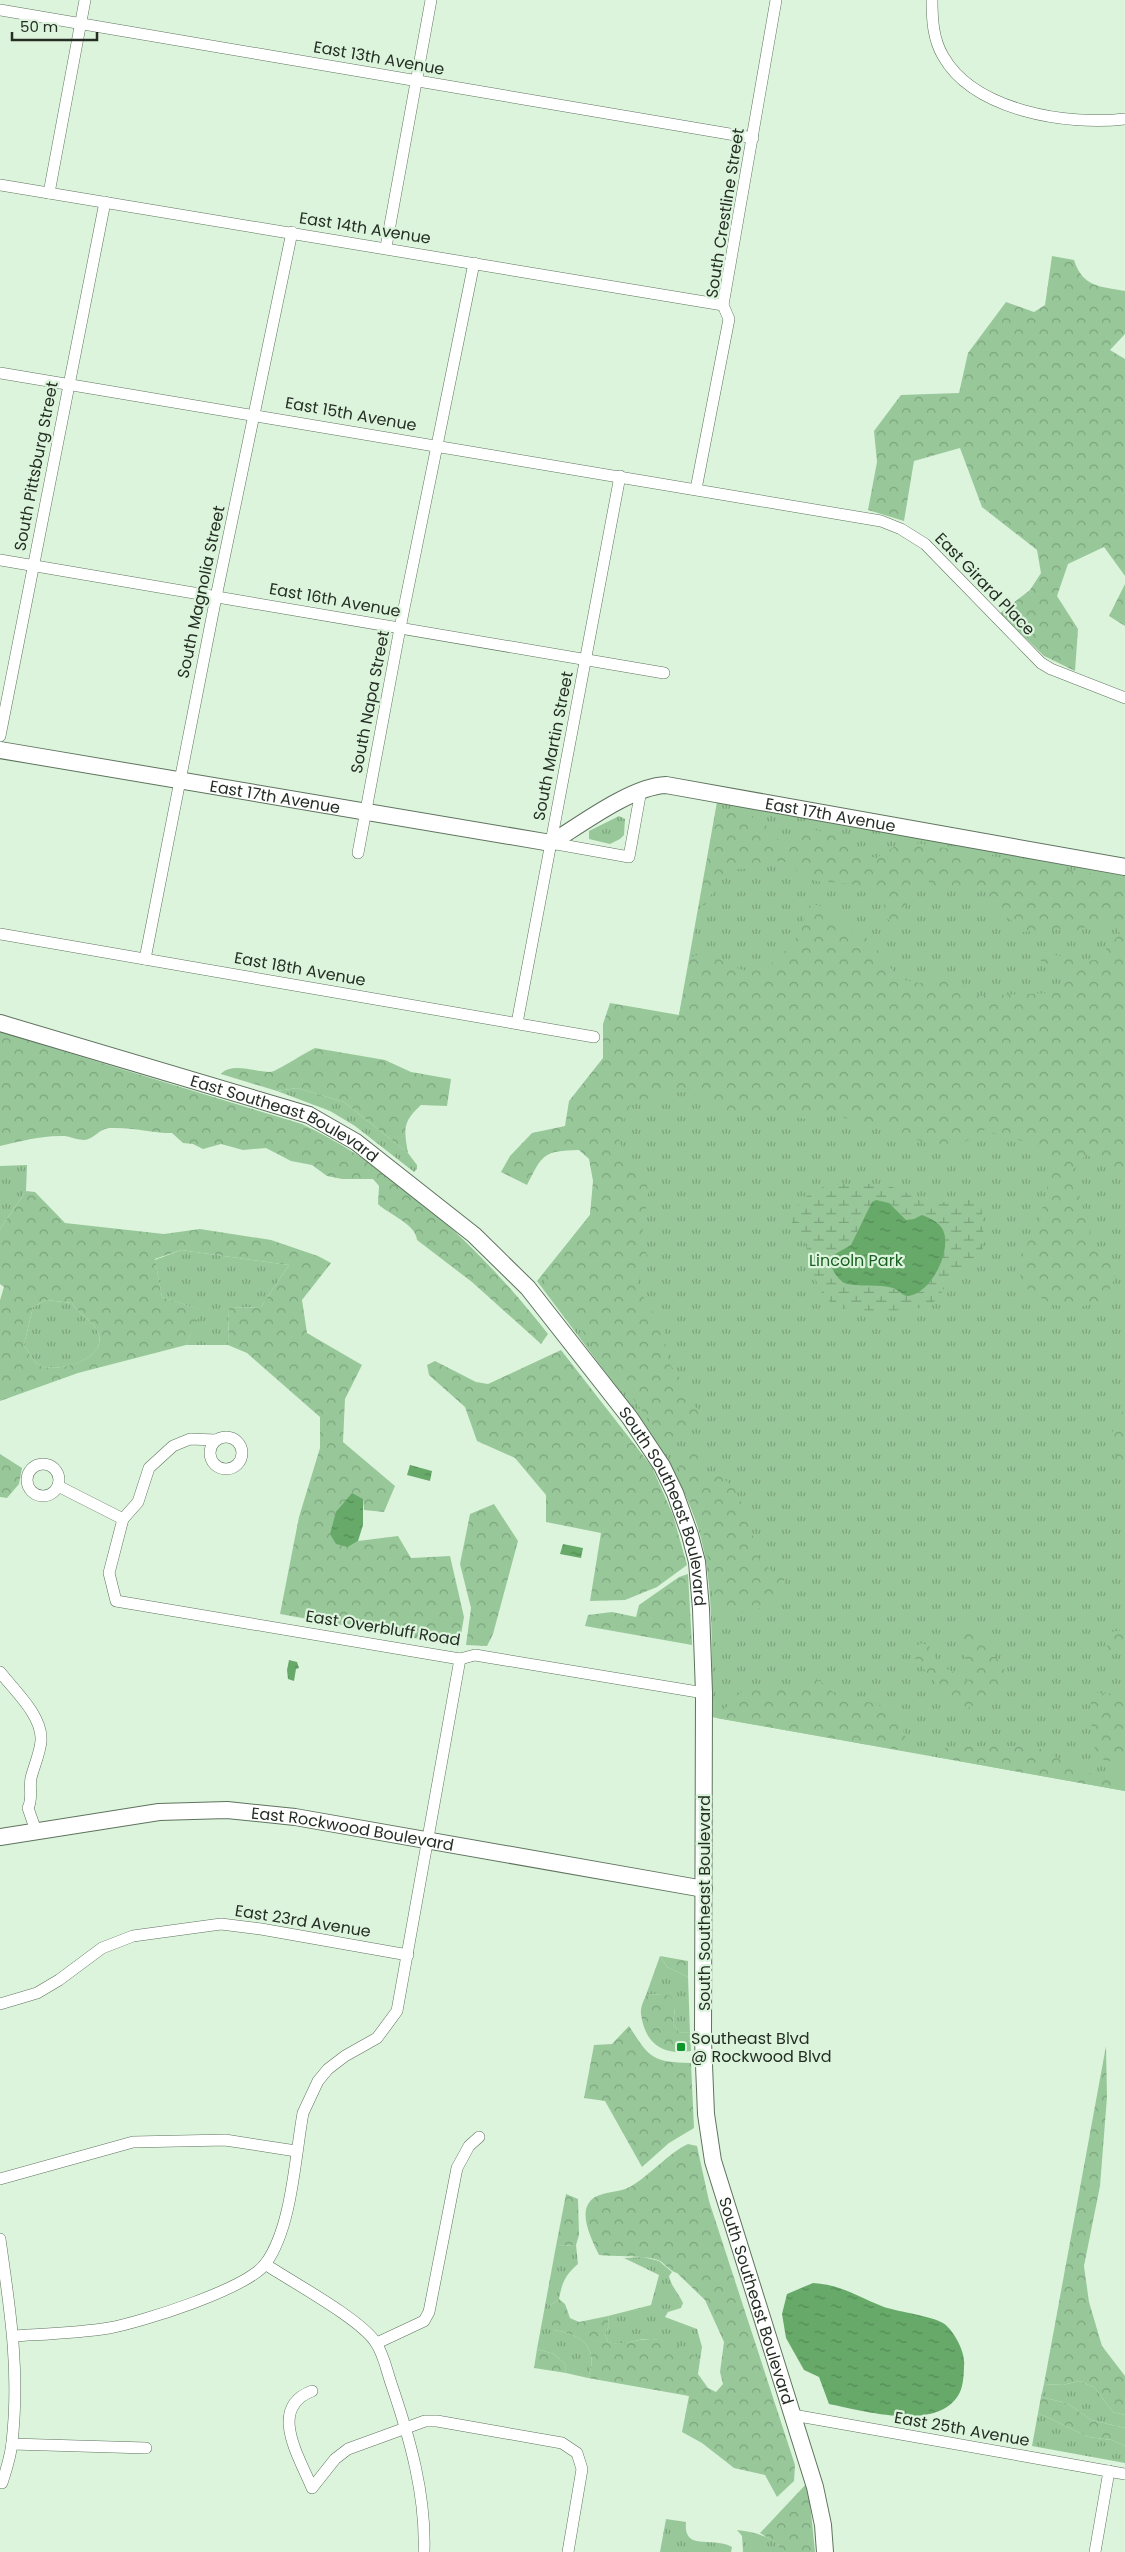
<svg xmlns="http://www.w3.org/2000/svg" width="1125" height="2552" font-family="Poppins,sans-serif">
	<defs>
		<pattern id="grass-tufts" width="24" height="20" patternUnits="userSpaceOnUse" patternTransform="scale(1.25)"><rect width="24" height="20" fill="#98c899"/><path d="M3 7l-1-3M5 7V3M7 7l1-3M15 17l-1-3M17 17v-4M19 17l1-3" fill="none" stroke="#7ca37d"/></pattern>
		<pattern id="forest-crowns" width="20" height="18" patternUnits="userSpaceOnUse" patternTransform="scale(1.25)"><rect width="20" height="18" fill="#98c899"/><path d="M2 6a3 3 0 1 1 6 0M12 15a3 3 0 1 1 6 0" fill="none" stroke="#7ca37d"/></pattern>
		<pattern id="wetland-marsh" width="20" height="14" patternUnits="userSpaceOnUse" patternTransform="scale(1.25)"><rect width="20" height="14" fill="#98c899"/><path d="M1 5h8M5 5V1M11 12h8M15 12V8" fill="none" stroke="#7ca37d"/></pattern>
		<pattern id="water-ripples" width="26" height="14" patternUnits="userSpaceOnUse" patternTransform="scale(1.25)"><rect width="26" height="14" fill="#66a969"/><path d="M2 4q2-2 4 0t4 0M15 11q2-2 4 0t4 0" fill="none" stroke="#548a56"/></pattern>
	</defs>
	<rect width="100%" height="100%" fill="#dcf4dc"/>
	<g fill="url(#grass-tufts)">
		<path d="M 717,802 L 1125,873 L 1125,1791 L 712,1717 C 711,1666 714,1612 706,1562 C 695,1493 655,1439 615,1385 C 589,1350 563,1316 537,1281 L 590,1215 L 618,1056 L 670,1065 Z"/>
		<polygon points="619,816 625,819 624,835 620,839 610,844 589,839 589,831"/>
		<polygon points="297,1088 344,1102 408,1153 417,1165 417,1169 414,1172 355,1126 330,1111 277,1091"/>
		<polygon points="27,1165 26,1191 0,1229 0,1166"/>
		<polygon points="181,1250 289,1265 261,1307 229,1308 228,1345 186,1345 201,1310 162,1297 155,1260"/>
		<path d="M 46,1300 L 72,1303 C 79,1315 95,1321 99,1335 C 105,1359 63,1371 44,1367 C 34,1365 29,1353 24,1345 L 33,1307 Z"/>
		<polygon points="660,1956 667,1967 688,1977 690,2033 679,2032 673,2024 675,2008 662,1994 646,1995"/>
		<path d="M 576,2245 L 578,2264 C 565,2275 562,2283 559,2299 L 550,2306 L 554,2330 C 581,2334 600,2347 588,2378 L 566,2373 L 565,2364 L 554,2354 L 537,2349 L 556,2246 Z"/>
		<path d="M 643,2257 L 659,2261 L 672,2272 L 669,2276 C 671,2286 679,2294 683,2303 L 681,2308 L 668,2312 L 665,2317 L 697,2329 L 702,2347 L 700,2360 C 687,2350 668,2340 650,2339 C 635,2338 625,2347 608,2342 L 605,2334 L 609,2326 L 608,2316 L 651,2305 L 659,2275 L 624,2258 Z"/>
		<polygon points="1079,2381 1094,2387 1113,2412 1125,2415 1125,2428 1091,2420 1067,2403 1041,2397 1044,2384 1063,2385"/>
		<polygon points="1038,2413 1089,2437 1112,2440 1125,2446 1125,2463 1032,2446"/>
		<path d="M 666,2519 L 686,2522 C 683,2552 713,2536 732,2547 L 731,2552 L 660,2552 Z"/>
		<path d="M 737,2530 C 754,2532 766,2535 779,2545 L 779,2552 L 743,2552 L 742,2536 Z"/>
	</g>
	<g fill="url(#forest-crowns)" fill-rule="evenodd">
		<path d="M 1052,256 L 1074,260 C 1083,288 1100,286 1125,291 L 1125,334 L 1110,350 L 1125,359 L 1125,576 L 1104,547 L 1068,564 L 1057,596 L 1078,629 L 1075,671 L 1044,656 L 1000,613 L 1030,590 L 1041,573 L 1037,550 L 982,507 L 960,448 L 914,461 L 904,521 L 868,510 L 877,462 L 874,431 L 901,395 L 959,393 L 968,353 L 1006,302 L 1034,312 L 1045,305 Z"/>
		<polygon points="1125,584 1125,626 1109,616"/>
		<path d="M 716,810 L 741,812 L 760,819 L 779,841 L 795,839 L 803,831 L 811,829 L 842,836 L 858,853 L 876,858 L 904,841 L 1125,879 L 1125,1175 L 1121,1169 L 1086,1155 L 1072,1171 L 1093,1241 L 1118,1270 L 1104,1302 C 1062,1311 1055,1309 1021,1284 L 1019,1258 L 1039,1223 L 1052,1167 L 1039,1146 L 984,1130 L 952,1150 L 900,1135 L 888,1121 L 857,1123 L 831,1112 L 804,1119 L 776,1111 L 723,1114 C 714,1106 702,1095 690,1093 C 672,1089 645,1098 629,1107 L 618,1136 L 624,1154 L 647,1183 L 648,1194 L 641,1244 L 650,1260 L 650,1266 L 642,1269 L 638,1284 L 645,1301 L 663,1326 L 668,1362 L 689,1390 L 694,1406 L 701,1411 L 701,1418 L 696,1425 L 668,1445 L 541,1277 L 590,1215 L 593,1181 L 589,1159 L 579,1150 C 543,1151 543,1154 527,1185 L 501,1172 L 510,1156 L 532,1133 L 565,1126 L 569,1101 L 603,1058 L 603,1024 L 610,1003 L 679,1015 L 690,958 C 719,939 741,999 783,953 C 801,934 801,933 807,907 L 813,904 L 827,908 L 846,926 L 871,941 L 899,979 L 920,983 L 939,975 L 954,978 L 979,996 L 1050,993 L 1064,982 L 1066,972 L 1034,958 C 1048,948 1064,959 1079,961 C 1084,962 1090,960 1096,960 L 1120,934 L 1116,923 L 1095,921 L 1079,931 L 1062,929 L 1022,932 L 1010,919 L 990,910 L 986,904 L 987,892 L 978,885 L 969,891 L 937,890 L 924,877 L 913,880 L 907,891 L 904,919 L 893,923 L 886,918 L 884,905 L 879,893 C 872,890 864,886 856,885 C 823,878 814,890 787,862 L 775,861 L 761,868 L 726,870 L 705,905 L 699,906 Z"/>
		<path d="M 0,1032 L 302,1124 C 400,1171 482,1250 548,1334 L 541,1344 L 472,1282 L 417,1240 C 416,1224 388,1214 378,1204 L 379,1186 L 373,1179 L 342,1179 L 327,1176 L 312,1165 L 291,1161 L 266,1148 L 243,1150 L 221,1144 L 203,1149 L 193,1144 L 183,1143 L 172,1133 C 151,1133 132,1127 111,1128 C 99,1128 95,1139 84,1140 C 78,1140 71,1137 65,1136 C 43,1135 21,1141 0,1146 Z"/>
		<path d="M 315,1048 L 385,1060 L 411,1072 L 451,1079 L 447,1106 L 421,1105 C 402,1122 404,1130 408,1153 L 344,1102 L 297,1088 L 277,1091 L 221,1074 C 232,1062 255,1072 270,1072 C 276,1072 306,1052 315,1048 Z"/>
		<path d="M 26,1191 L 35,1192 L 65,1223 L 164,1234 L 200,1229 L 271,1240 L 318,1256 L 331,1263 L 302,1300 L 307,1333 L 362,1365 L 345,1399 L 343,1442 L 395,1486 L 384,1512 L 364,1510 L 363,1499 L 348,1547 L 358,1541 L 398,1536 L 411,1558 L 450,1556 L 464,1617 L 459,1646 L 280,1614 L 299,1517 L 320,1448 L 320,1417 L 247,1353 L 228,1345 L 229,1308 L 261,1307 L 289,1265 L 181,1250 L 155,1259 L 162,1297 L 202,1310 L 186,1345 L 78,1373 L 0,1401 L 0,1300 L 4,1287 L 0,1284 L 0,1229 ZM 46,1300 L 72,1303 C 79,1315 95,1321 99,1335 C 105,1359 63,1371 44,1367 C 34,1365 29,1353 24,1345 L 33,1307 Z"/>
		<polygon points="561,1350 652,1467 673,1515 687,1565 657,1587 625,1600 590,1601 601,1533 546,1522 546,1495 515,1458 477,1441 465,1407 429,1375 427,1365 435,1361 476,1382 488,1384"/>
		<polygon points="1125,1406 1125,1476 1110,1437"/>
		<polygon points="712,1447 711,1455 700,1465 699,1477 707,1483 720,1475 735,1489 747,1516 761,1563 784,1579 784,1591 770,1606 739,1613 725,1612 714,1601 704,1536 679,1473 679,1464 694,1452"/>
		<polygon points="0,1454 22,1468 19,1484 7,1498 0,1497"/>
		<polygon points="494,1504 518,1541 493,1634 487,1646 466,1645 471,1608 460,1564 470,1514"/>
		<polygon points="688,1574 692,1645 585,1626 588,1615 612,1612 636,1617 639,1605 679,1577"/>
		<path d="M 963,1626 L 975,1627 L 1008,1675 L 1004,1686 L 977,1704 L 963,1710 L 942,1691 L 913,1656 L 914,1647 L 922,1643 L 929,1646 L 939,1664 L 968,1681 L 972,1677 L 973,1667 C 961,1651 958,1646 963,1626 Z"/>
		<polygon points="1125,1630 1125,1655 1109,1650 1105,1642 1110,1632"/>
		<path d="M 809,1678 C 826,1680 825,1689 838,1695 C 854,1703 862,1700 876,1704 C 898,1712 905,1732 910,1752 L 716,1718 L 742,1691 L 793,1688 Z"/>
		<polygon points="1096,1693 1125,1694 1125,1763 1122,1764 1096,1758 1091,1722 1091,1700"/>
		<polygon points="989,1746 1035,1746 1084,1772 1120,1779 1125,1791 937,1757 944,1748"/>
		<polygon points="660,1956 688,1961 688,1977 667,1967"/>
		<path d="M 662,1994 L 671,1996 L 675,2008 L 673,2024 L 679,2032 L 690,2033 L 691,2051 C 663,2056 645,2044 641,2014 C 640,2008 644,2000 646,1995 Z"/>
		<path d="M 629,2026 C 650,2058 651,2062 691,2063 L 694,2128 L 669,2143 L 642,2167 L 605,2101 L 584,2098 L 594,2045 L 612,2044 Z"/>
		<polygon points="1106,2046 1107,2097 1100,2186 1084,2266 1089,2302 1102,2346 1125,2376 1125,2415 1113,2412 1094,2387 1079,2381 1063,2385 1044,2384"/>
		<path d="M 688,2144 L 697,2146 L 709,2201 L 795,2465 L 794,2481 L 777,2497 L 765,2475 L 734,2468 L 702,2443 L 682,2432 L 689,2396 L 588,2378 C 600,2347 581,2334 554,2330 L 548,2321 L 550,2306 L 559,2299 L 565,2304 L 570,2318 L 579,2322 L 608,2316 L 609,2326 L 605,2334 L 608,2342 C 624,2346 635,2339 651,2339 C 669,2339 687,2349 700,2360 L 698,2374 L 708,2388 L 716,2392 L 723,2384 L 720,2372 L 724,2342 L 705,2300 L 677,2273 C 669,2271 665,2263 658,2260 C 643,2255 616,2257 599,2255 C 590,2236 572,2202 603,2194 C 613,2191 625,2191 633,2185 C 651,2174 670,2152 688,2144 Z"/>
		<polygon points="566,2194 578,2199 579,2235 576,2245 556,2246"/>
		<polygon points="537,2349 554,2354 565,2364 566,2373 534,2368"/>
		<polygon points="1041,2397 1067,2403 1091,2420 1125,2428 1125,2446 1112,2440 1089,2437 1038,2413"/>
		<polygon points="808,2482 815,2552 779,2552 779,2545 760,2533"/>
	</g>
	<path fill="url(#wetland-marsh)" fill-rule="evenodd" d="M 858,1184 C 874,1184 888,1184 903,1191 C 910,1194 918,1201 926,1203 C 944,1208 966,1190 976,1197 C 984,1202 985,1243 982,1251 C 977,1264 961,1267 953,1275 C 945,1284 941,1298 930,1305 C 917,1312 849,1313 836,1306 C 806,1289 816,1244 792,1224 C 790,1207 810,1190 827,1186 C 837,1184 848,1184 858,1184 ZM 876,1200 L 893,1206 L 898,1215 L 906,1220 L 914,1219 L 919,1215 L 944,1253 L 938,1265 L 904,1295 C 893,1282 858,1287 840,1282 L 829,1260 L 832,1255 L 851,1245 L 872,1202 Z"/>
	<g fill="url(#water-ripples)">
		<path d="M 876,1200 L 889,1203 L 906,1220 L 914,1219 L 922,1215 C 930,1218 939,1222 943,1230 C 952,1250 932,1292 909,1296 C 903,1297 899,1290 893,1288 C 878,1284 862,1287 847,1284 C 837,1280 830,1268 830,1257 L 851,1245 L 872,1202 Z"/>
		<polygon points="410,1465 432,1471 430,1481 407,1475"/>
		<polygon points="352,1493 363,1499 363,1525 358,1541 348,1547 336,1544 330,1534 336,1512"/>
		<polygon points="563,1544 583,1548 581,1558 560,1554"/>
		<polygon points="289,1660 297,1662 299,1668 296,1669 294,1681 288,1679 287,1670"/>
		<path d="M 813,2283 C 843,2285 858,2297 884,2307 C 900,2312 931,2316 943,2323 C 954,2330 966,2353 964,2366 C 964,2374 963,2386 960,2392 C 941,2433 863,2411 829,2404 L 819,2377 L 804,2370 L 786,2338 L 782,2314 L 787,2294 Z"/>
	</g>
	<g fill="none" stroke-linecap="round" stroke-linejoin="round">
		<defs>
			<g id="street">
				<path d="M 932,0 C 932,19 933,39 943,56 C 974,111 1068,126 1125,119"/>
				<polyline points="0,10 753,138"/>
				<polyline points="0,185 723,305"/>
				<polyline points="49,193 85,0"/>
				<polyline points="386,247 431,0"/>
				<polyline points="0,373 881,521 901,529 925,544 1041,663 1051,669 1125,698"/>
				<polyline points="696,489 729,319 723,305 776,0"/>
				<polyline points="0,560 664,673"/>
				<polyline points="0,736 105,202"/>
				<polyline points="551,843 629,857 641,790"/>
				<polyline points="358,853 400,628 474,263"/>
				<polyline points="0,934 594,1037"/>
				<polyline points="145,959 216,597 292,232"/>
				<polyline points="517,1023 620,476"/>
				<circle cx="226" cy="1453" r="16"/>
				<polyline points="216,1440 190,1439 173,1446 149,1468 138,1502 123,1519 109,1573 116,1601 460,1659 475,1655 704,1693"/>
				<circle cx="43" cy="1480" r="16"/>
				<polyline points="58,1486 123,1519"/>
				<path d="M 0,1672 C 14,1690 43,1716 41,1741 C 40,1753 34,1766 31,1778 C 29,1788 33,1799 28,1808 L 36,1831"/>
				<polyline points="0,2004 37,1993 59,1980 102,1948 133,1936 221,1924 261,1929 408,1955"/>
				<polyline points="0,2179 133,2142 225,2140 296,2151"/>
				<path d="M 0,2239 C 10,2309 20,2371 12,2442 C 11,2456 6,2470 2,2483"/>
				<path d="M 265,2264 C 292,2282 361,2319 376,2343 C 384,2355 387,2372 392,2386 C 410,2439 426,2495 424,2552"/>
				<path d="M 14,2336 C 45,2334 78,2333 109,2328 C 141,2322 248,2289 266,2263 C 292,2227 295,2157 303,2113 L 318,2081 L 328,2069 L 345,2056 L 377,2038 L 397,2011 L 460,1659"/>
				<polyline points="377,2343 424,2321 429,2312 457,2168 469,2146 479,2137"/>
				<path d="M 312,2391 C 267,2408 300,2458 312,2488 L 335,2459 L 348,2449 L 425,2421 L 437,2421 L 562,2443 L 577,2453 L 582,2469 L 568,2552"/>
				<polyline points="793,2415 1125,2474"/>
				<polyline points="12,2444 146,2448"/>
				<polyline points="1095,2552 1109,2471"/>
			</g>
			<g id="secondary">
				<path id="s1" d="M 0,750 L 551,843 C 580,825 632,786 666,785 L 1125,867"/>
				<path id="s2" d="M 0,1023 L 309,1115 L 356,1142 L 474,1235 L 528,1288 L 630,1418 L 662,1466 L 675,1493 L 690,1535 L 697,1562 L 701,1609 L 704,1693 L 703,2040 L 706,2114 L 713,2161 L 815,2487 L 823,2525 L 825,2552"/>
				<path id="s3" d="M 0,1837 L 159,1812 L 227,1810 L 295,1817 L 704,1889"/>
			</g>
		</defs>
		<use href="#street" stroke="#5e735e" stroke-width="12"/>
		<use href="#secondary" stroke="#5e735e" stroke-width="18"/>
		<use href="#street" stroke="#fff" stroke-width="11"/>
		<use href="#secondary" stroke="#fff" stroke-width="16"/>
	</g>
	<rect fill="#0d972d" stroke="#dcf4dc" stroke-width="2" x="676" y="2042" width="10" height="10" rx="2.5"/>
	<g text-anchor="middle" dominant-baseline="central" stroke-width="4.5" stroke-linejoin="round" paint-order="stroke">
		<g font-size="16" fill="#252e25" stroke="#dcf4dc">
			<text transform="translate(379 58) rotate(10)">East 13th Avenue</text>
			<text transform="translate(725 213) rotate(-81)">South Crestline Street</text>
			<text transform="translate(365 228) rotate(9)">East 14th Avenue</text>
			<text transform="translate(351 414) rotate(10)">East 15th Avenue</text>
			<text transform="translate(36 466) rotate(-79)">South Pittsburg Street</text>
			<text transform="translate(985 584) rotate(46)">East Girard Place</text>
			<text transform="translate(201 592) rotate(-78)">South Magnolia Street</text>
			<text transform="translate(335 600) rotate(10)">East 16th Avenue</text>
			<text transform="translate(370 702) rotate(-79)">South Napa Street</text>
			<text transform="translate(553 746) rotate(-79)">South Martin Street</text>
			<text stroke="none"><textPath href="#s1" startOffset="279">East 17th Avenue</textPath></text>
			<text stroke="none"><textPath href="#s1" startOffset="856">East 17th Avenue</textPath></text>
			<text transform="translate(300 969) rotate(10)">East 18th Avenue</text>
			<text stroke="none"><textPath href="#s2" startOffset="301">East Southeast Boulevard</textPath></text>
			<text stroke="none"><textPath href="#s2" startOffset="864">South Southeast Boulevard</textPath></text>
			<text transform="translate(383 1628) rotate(9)">East Overbluff Road</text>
			<text stroke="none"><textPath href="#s3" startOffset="356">East Rockwood Boulevard</textPath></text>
			<text transform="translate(704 1903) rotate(-90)">South Southeast Boulevard</text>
			<text transform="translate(303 1921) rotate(9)">East 23rd Avenue</text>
			<text stroke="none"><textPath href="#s2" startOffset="1674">South Southeast Boulevard</textPath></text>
			<text transform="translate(962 2429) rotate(10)">East 25th Avenue</text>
		</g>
		<g font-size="16" fill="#195f23" stroke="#dcf4dc">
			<text x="856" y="1260">Lincoln Park</text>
		</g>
		<g font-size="16" fill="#252e25" stroke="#dcf4dc" text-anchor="start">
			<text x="691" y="2038">Southeast Blvd<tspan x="691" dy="18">@ Rockwood Blvd</tspan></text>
		</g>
	</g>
	<path d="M12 32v8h85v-8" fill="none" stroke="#252e25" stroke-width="2.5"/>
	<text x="20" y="32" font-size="15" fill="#252e25" stroke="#dcf4dc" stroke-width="4" paint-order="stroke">50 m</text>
</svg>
